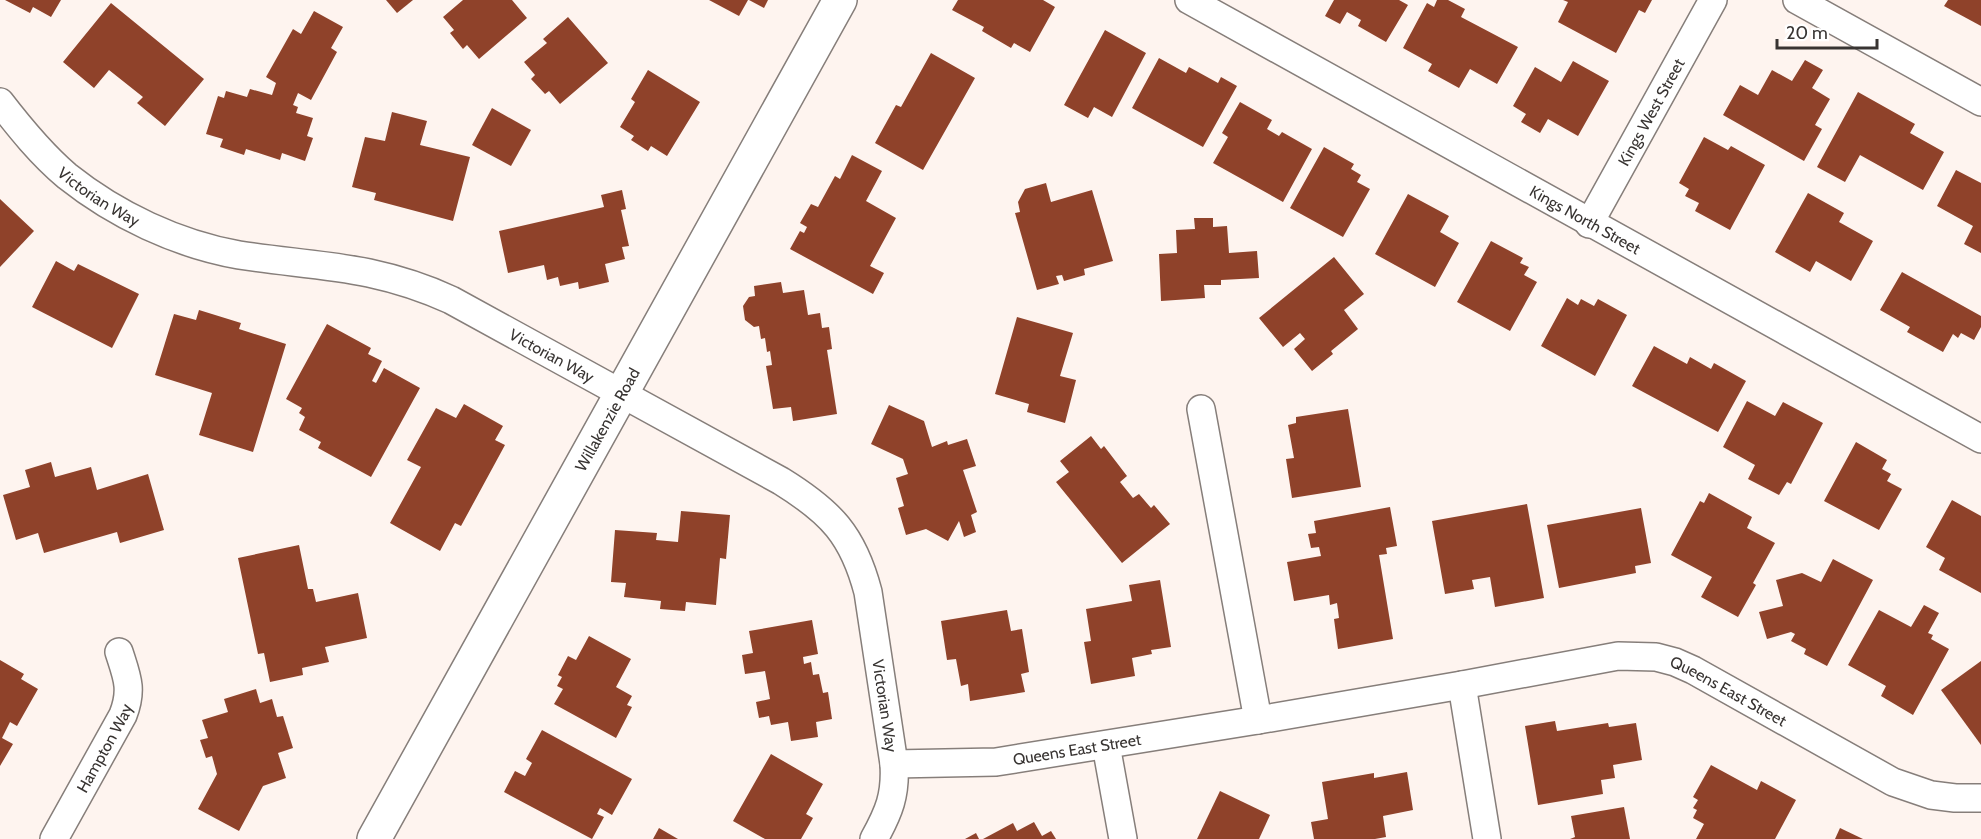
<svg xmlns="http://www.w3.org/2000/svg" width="1981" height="839" font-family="Cabin,sans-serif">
	<rect width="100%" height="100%" fill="#fef4ef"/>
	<g fill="#8f422a">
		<polygon points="5,0 61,0 51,17 33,7 30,13"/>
		<polygon points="386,0 413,0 397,13"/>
		<polygon points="463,0 512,0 527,18 479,59 467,45 463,49 450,33 454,30 443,17"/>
		<polygon points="709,0 748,0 739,16"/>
		<polygon points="749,0 768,0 764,8"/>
		<polygon points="958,0 1043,0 1055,7 1030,52 1014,43 1011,48 982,31 984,27 952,10"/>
		<polygon points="1334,0 1399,0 1408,5 1386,42 1358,26 1361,20 1347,12 1340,24 1325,16"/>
		<polygon points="1437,0 1448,0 1465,9 1461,17 1518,47 1497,84 1470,69 1459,88 1428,71 1432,64 1403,48 1427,3 1434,7"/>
		<polygon points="1563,0 1652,0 1645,13 1639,10 1616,53 1558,22 1568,2"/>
		<polygon points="1948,0 1981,0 1981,26 1944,6"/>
		<polygon points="111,3 204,79 165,126 137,103 143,97 109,70 94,88 63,62"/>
		<polygon points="314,11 343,27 331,48 337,52 311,100 298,93 293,105 298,107 296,113 313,118 307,136 313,138 305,161 282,153 280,160 246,149 244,155 220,147 223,139 206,134 218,96 224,98 226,91 247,97 250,89 272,95 276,83 266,77 293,29 301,34"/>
		<polygon points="568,17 608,63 560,104 549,91 545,94 531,79 535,75 524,62 547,43 543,39"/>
		<polygon points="1105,30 1146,53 1112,117 1094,107 1088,118 1064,105"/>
		<polygon points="931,53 975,78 923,170 875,143 896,105 901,107"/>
		<polygon points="1159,58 1186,73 1189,67 1218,83 1221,77 1237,86 1203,147 1132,108"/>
		<polygon points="1805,60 1823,70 1812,88 1830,99 1815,125 1822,129 1804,161 1723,115 1740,85 1758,95 1772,70 1792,81"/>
		<polygon points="1573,61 1609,81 1578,136 1548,119 1540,133 1521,122 1526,114 1513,106 1535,67 1561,82"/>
		<polygon points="648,70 700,102 667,156 651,146 648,151 631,140 634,136 620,127 635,102 631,99"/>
		<polygon points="1858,92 1915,124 1910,133 1944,152 1923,190 1860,155 1845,182 1817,167"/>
		<polygon points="1240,102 1272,120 1267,129 1279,136 1282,132 1312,149 1283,202 1213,163 1228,137 1222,133"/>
		<polygon points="492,108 531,130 511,166 472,145"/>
		<polygon points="392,112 427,121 420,145 470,157 453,221 374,200 376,193 352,187 365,137 385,141"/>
		<polygon points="1704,137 1728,150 1731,146 1765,165 1730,230 1695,211 1699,203 1685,196 1689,189 1679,183"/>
		<polygon points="1324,147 1354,164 1351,169 1361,175 1357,182 1370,189 1343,237 1290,208"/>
		<polygon points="852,155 882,171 866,201 896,218 870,266 884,273 873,294 790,249 800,231 804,233 807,227 800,223 811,204 818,207 835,176 840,179"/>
		<polygon points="1956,170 1981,183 1981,253 1964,244 1973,226 1937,206"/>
		<polygon points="1046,183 1051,202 1092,190 1113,261 1084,269 1085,275 1064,281 1062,275 1056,276 1059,284 1037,290 1015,213 1020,212 1018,202 1025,189"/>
		<polygon points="622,190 626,209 621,210 629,246 622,247 625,259 605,264 609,282 579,289 578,282 560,286 558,277 547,280 544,265 508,273 499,231 604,207 601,195"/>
		<polygon points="1808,193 1844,213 1839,222 1873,241 1851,281 1816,261 1810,272 1775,252"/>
		<polygon points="1408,194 1449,216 1440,232 1459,243 1435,287 1375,254"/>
		<polygon points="0,199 34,231 0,267"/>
		<polygon points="1194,218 1213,218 1213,227 1227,226 1229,253 1257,251 1259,278 1221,280 1221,285 1204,285 1205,298 1161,301 1159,254 1177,253 1176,230 1195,229"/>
		<polygon points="1491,241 1523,258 1520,263 1529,267 1524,275 1537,282 1510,331 1457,302"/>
		<polygon points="1334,257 1364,294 1344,310 1358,329 1331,351 1333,354 1312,371 1294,349 1305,339 1300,333 1283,347 1259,318"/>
		<polygon points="56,261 74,271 78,264 139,294 112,348 32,307"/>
		<polygon points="1902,272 1981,316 1981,327 1974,340 1961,333 1958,338 1953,334 1943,352 1907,332 1910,327 1880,310"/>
		<polygon points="781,282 783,293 804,290 808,315 820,313 822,328 829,327 832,349 827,350 837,414 793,421 791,407 773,409 766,366 772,365 770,351 767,352 765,338 761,339 759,326 754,327 745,320 743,306 749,297 755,296 754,286"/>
		<polygon points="1567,298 1578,305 1581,299 1594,306 1598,299 1627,315 1595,376 1541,346"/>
		<polygon points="199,310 241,323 239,329 286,344 253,452 199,435 212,393 155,375 174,314 196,320"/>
		<polygon points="1017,317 1073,333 1060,376 1076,380 1065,423 1027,412 1029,404 995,394"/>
		<polygon points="327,324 371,348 368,354 382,361 372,381 376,383 384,368 420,388 371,477 318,448 321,442 299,430 305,417 299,413 302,408 286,399"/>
		<polygon points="1654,346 1687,364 1690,357 1711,369 1714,363 1746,381 1718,432 1632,386"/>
		<polygon points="1747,401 1775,416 1783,402 1823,423 1791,484 1787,482 1779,495 1748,479 1755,465 1723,447"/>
		<polygon points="464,404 503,426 495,440 505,445 461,526 455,523 440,551 390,523 421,467 407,460 436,408 456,418"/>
		<polygon points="889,405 924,421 932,447 947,441 948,445 967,439 976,466 963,470 977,512 971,515 976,532 964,537 959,521 948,541 926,529 906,535 898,508 904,506 896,478 908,474 903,459 871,444"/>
		<polygon points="1348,409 1361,487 1292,498 1286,459 1294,458 1288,425 1296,423 1296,417"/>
		<polygon points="1091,436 1101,449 1104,446 1127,476 1120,482 1133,498 1139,494 1151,508 1154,505 1170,524 1122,563 1056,482 1069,472 1060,461"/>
		<polygon points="1856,442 1887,460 1882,469 1891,474 1887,481 1902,489 1879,530 1824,501"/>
		<polygon points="51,462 55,477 91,467 97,490 148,474 164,530 120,543 117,532 44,553 38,533 16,540 3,495 30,487 25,470"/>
		<polygon points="1709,493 1752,517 1747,528 1775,543 1753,583 1756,585 1738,617 1701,597 1712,577 1671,555 1700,501 1704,503"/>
		<polygon points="1952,500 1981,516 1981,593 1939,570 1945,558 1926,547"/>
		<polygon points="1527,504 1544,598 1495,607 1490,577 1472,580 1474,589 1445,594 1432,521"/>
		<polygon points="1390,507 1397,546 1386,548 1387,554 1379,555 1393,639 1338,649 1334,619 1339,618 1337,603 1330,605 1329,595 1294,601 1287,562 1321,556 1319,547 1311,548 1308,534 1316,533 1314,521"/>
		<polygon points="1641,508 1651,563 1635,566 1636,573 1559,588 1547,525"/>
		<polygon points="681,511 730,515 726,559 720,558 716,605 686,602 685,611 660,609 661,601 624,597 626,583 611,582 615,530 657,533 656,540 678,542"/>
		<polygon points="299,545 308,589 313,589 316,602 358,593 367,638 325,647 329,662 302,668 303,675 270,682 264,653 258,654 238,558"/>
		<polygon points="1833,559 1873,580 1827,666 1804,654 1806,649 1791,641 1795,634 1791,632 1767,639 1759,612 1783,606 1776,580 1802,573 1821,582"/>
		<polygon points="1160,580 1171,647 1151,650 1152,654 1132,658 1135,676 1091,684 1084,642 1091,641 1086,609 1132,601 1129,585"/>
		<polygon points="1924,605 1939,613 1928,633 1933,635 1931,639 1949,649 1913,715 1881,696 1886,686 1848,665 1879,610 1911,627"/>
		<polygon points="1007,610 1011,631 1022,629 1029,672 1021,674 1025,692 970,701 968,684 961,686 956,659 947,660 941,621"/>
		<polygon points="812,620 818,654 803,657 804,664 811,662 813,675 819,674 823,693 828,692 832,719 816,722 818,737 791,741 788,722 771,725 769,716 759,718 756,702 770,699 765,671 745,674 742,655 753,653 749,631"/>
		<polygon points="589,636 631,659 616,687 632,696 627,705 632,707 616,738 554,704 563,689 557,686 562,677 558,675 568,656 576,660"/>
		<polygon points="0,660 24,674 21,679 38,689 17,726 10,722 2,738 13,744 0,766"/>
		<polygon points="1981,661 1981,745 1941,690"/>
		<polygon points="256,689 260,703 272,699 277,717 283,716 293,748 278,753 286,778 263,786 239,831 198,809 217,774 212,756 206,758 200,740 208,738 202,720 228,712 224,699"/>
		<polygon points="1555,721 1557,731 1608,723 1609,727 1636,723 1642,760 1613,765 1615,778 1601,780 1603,794 1538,805 1525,726"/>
		<polygon points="542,730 632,779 612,815 600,808 597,814 604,817 592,839 504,792 515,771 525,776 532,763 526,759"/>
		<polygon points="771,754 823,784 806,814 813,818 801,839 765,839 733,821"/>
		<polygon points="1711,765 1757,790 1761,781 1796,800 1775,839 1696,839 1704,824 1693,818 1697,810 1693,808 1698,800 1693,797"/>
		<polygon points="1407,772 1413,810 1383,816 1386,837 1375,839 1314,839 1311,822 1328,819 1322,782 1374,773 1374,778"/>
		<polygon points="1220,791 1270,815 1259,839 1197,839"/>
		<polygon points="1624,807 1630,839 1570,839 1575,837 1571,816"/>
		<polygon points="1034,822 1042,836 1051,831 1056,839 983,839 1013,823 1017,831"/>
		<polygon points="659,828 678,839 653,839"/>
		<polygon points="1840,828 1863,839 1835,839"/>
		<polygon points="976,833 979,839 965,839"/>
	</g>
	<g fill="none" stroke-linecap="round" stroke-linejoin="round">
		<defs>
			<g id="minor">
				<path id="s1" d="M 1189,0 L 1981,439"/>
				<polyline points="1797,0 1981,102"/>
				<path id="s2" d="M 0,102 C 20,128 41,154 67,176 C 116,215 177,244 239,255 C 282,262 326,264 369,273 C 397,279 425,288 451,300 L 781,481 C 831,512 853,535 868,592 L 894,764 C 896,795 889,812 874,839"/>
				<path id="s3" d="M 1589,224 L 1713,0"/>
				<polyline points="1462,685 1487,839"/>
				<path id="s4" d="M 1258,720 L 1462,685 L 1618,656 L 1656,657 L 1675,662 L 1693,670 L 1893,782 L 1931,795 L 1955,798 L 1981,798"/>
				<polyline points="1106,745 1123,839"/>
				<path id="s5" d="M 894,764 L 996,762 L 1258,720 L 1201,409"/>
				<path id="s6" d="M 54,839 L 123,715 C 133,689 127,677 119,652"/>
			</g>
			<g id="tertiary">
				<path id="s7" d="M 374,839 L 840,0"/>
			</g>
		</defs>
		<use href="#minor" stroke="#867e7a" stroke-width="30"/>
		<use href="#tertiary" stroke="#867e7a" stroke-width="36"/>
		<use href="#minor" stroke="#fff" stroke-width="27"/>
		<use href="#tertiary" stroke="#fff" stroke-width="33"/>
	</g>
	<g text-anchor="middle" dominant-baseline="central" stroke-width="6" stroke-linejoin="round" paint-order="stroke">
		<g font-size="16" fill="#383432" stroke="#fff">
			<text stroke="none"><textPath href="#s3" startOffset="128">Kings West Street</textPath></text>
			<text stroke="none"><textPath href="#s2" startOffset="138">Victorian Way</textPath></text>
			<text stroke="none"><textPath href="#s1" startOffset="453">Kings North Street</textPath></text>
			<text stroke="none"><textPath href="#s2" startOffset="624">Victorian Way</textPath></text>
			<text stroke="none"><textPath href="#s7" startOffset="480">Willakenzie Road</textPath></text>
			<text stroke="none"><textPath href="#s4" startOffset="484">Queens East Street</textPath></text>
			<text stroke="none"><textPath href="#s2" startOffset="1146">Victorian Way</textPath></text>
			<text stroke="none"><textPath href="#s6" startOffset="104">Hampton Way</textPath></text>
			<text stroke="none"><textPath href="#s5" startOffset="184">Queens East Street</textPath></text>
		</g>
	</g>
	<path d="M1777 39v9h100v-9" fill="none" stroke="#383432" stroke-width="3"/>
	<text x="1786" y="39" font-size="18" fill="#383432" stroke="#ffffff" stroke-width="4.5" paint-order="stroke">20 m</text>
</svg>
